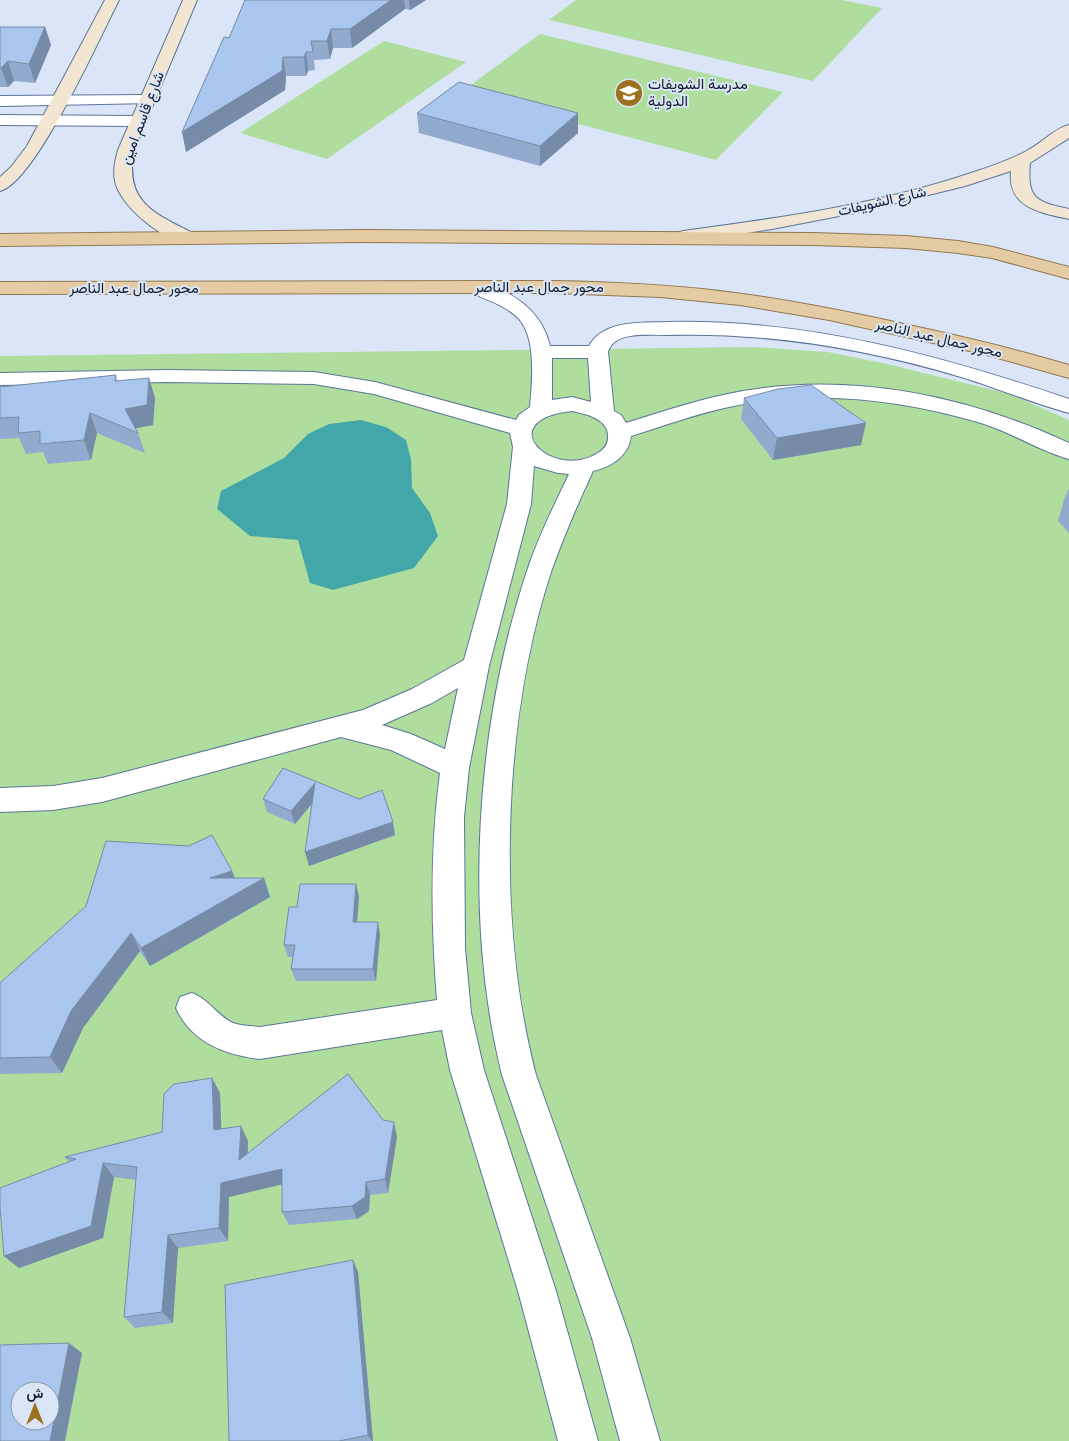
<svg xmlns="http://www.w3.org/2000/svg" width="1069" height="1441" font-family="'Roboto Serif',Vazirmatn,serif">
	<rect width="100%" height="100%" fill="#dae6f7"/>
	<g fill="#afdd9d" fill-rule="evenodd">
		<polygon points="576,0 842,0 882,8 813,81 549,20"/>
		<polygon points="540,34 783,92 716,160 460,93"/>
		<polygon points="384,41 466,62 327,159 240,133"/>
		<path d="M 753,347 L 828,352 L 887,364 L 1010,394 L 1069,420 L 1069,1441 L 0,1441 L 0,356 ZM 20,1391 L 50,1391 L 50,1421 L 20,1421 Z"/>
	</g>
	<polygon fill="#43a7a9" points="361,420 386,427 406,440 411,459 412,488 430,513 438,536 414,568 333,590 310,583 298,540 250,536 217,509 221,491 284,458 308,434 329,424"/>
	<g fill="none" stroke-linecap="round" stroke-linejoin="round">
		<defs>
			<g id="minor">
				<polygon points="147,95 153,97 155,100 153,103 0,106 0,96"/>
				<polygon points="0,115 138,116 144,118 146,121 144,124 138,126 0,125"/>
				<path d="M 474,281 C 510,290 541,308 550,346 L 589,346 C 604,319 643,323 669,322 C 807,319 939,355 1069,399 L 1069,413 C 1032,403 997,388 961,377 C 864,348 766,332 665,335 C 647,335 614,331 608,352 L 614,411 L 621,415 L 626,423 C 664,411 703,398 743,391 C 854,372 968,396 1069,443 L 1069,459 C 1039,451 1011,432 981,423 C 900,399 813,389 729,407 C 696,414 663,426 631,436 C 629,456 611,467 593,471 C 578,503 564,536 552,569 C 502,719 496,923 536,1075 L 630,1338 L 660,1441 L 620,1441 L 592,1338 L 502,1075 C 463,918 476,724 527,571 C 538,537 554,506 569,474 L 558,473 L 534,466 L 531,504 L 489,666 L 469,768 L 464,817 L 465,948 L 471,1013 L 484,1070 L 556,1291 L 598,1441 L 558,1441 L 518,1291 L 450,1070 L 442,1030 L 260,1059 C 225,1055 191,1042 176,1008 L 180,997 L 192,993 C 210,1000 216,1015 233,1023 C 241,1026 251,1026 260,1027 L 437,1000 C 431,925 430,848 440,773 L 391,750 L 341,737 L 102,802 L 53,810 L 0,812 L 0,788 L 53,786 L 102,778 L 363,710 L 412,689 L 464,660 L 507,504 L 513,447 L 510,433 L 374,394 L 314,384 L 167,382 L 0,385 L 0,373 L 167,370 L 314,372 L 375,382 L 516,420 L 519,415 L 530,407 C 532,383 537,339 519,319 C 506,305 484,299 467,291 L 464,287 L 467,283 ZM 552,358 L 588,358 L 591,402 L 572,397 L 552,400 ZM 572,411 C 586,414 610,419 608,438 C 608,445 604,449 598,453 C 551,482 490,420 572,411 ZM 458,688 L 445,749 L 411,734 L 382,725 L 432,703 Z"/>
			</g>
			<g id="secondary">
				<path d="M 105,0 L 119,0 C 100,37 35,183 0,191 L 0,177 L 11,167 L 27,146 Z"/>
				<path d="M 183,0 L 197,0 L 134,150 C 124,202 153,213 195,234 L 197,238 L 195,242 C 170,248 119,206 115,181 C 113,171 115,160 118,150 Z"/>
				<path d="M 1069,125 L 1069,138 L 1030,163 C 1027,198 1035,202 1069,209 L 1069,219 C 1041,213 1007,208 1011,171 L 965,186 L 860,212 L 772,229 L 683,243 L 676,241 L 674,237 L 676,233 L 683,231 C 780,218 881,204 974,172 C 993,166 1013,159 1030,149 C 1043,142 1055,128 1069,125 Z"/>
			</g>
			<g id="primary">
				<polygon points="363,230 814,233 906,236 958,241 993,247 1069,267 1069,279 992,258 958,253 906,248 814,245 363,242 0,246 0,234"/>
				<path d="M 553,281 C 616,282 680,285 743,294 C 802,302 860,314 918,327 C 969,338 1019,350 1069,365 L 1069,378 L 983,354 L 829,320 L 740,305 L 660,297 L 553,293 L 0,294 L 0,282 Z"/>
			</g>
		</defs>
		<use href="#minor" stroke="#5b7599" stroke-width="2"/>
		<use href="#secondary" stroke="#5b7599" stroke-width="2"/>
		<use href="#primary" stroke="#907750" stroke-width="2"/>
		<use href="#minor" fill="#fff" fill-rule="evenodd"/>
		<use href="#secondary" fill="#f2e5d1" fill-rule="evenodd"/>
		<use href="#primary" fill="#e5cba3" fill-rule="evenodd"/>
	</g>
	<g fill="#91aacd">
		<polygon points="245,0 426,0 410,10 405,9 352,48 333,48 330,59 314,60 315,70 308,71 306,76 286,76 285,90 186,152 229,38"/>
		<polygon points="0,27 45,27 51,45 35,83 14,81 8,87 0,87"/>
		<polygon points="417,113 578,113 578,133 540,166 419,133"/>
		<polygon points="116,375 117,381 155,398 153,425 136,428 138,433 145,453 97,433 91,460 48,464 43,452 26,454 19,438 0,439 0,387"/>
		<polygon points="744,398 861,445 773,460 741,419"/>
		<polygon points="1069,488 1069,533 1058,521 1064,500"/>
		<polygon points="283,768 395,835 309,866 312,804 295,824 267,812 263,799"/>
		<polygon points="232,871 235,878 264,878 270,897 150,966 140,951 83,1028 62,1073 0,1074 0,983"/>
		<polygon points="356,884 359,897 357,922 380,934 376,981 296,981 291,969 293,957 288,957 284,945 297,907"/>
		<polygon points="220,1093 221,1129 248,1141 248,1153 383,1120 397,1137 388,1193 370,1195 369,1211 357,1219 289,1225 282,1212 282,1184 229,1197 228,1241 178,1248 173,1323 135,1328 124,1317 136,1180 114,1177 103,1238 19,1268 4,1256 69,1162 65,1157 162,1132"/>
		<polygon points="358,1272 373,1441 229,1441"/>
	</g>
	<g fill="#768ba7">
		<polygon points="391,0 404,0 405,9 352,48 350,29"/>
		<polygon points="409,0 426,0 410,10"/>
		<polygon points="45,27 51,45 35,83 29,64"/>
		<polygon points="331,29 333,48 330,59 327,41"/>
		<polygon points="306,52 308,71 306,76 304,57"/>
		<polygon points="283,57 286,76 285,90 186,152 182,132"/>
		<polygon points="8,61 14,81 8,87 1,68"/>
		<polygon points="578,113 578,133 540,166 540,146"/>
		<polygon points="149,378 155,398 153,425 132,429 125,409"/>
		<polygon points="90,413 97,433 91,460 84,440"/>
		<polygon points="866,423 861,445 773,460 777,438"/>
		<polygon points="315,783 318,796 295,824 291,811"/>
		<polygon points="393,822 395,835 309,866 305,852"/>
		<polygon points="232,871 239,890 210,878"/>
		<polygon points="264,878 270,897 150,966 141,948"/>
		<polygon points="356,884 359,897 356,934 353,922"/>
		<polygon points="378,922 380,934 376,981 373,969"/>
		<polygon points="131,933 140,951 83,1028 62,1073 50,1057 71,1011"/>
		<polygon points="212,1078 220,1093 222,1145 214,1130"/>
		<polygon points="394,1122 397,1137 388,1193 385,1179"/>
		<polygon points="241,1126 248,1141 247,1174 239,1160"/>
		<polygon points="103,1163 114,1177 103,1238 19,1268 4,1256"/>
		<polygon points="282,1169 288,1183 229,1197 228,1241 219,1228 221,1183"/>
		<polygon points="366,1182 370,1195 369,1211 357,1219 352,1206"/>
		<polygon points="168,1235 178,1248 173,1323 162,1312"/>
		<polygon points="353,1260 358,1272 373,1441 372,1441 368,1435"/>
		<polygon points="69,1343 82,1353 65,1441 50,1441"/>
	</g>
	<g fill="#a9c6ee" stroke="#768ba7" fill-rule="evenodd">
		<polygon points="245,0 391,0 350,29 331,29 327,41 311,41 313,52 306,52 304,57 283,57 282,71 182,132 224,37 229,38"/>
		<polygon points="0,27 45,27 29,64 8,61 1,68 0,68"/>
		<polygon points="459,82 578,113 540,146 417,113"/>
		<polygon points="116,375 115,381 149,378 147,405 125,409 138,433 90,413 84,440 40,444 40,431 18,433 19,417 0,418 0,387"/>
		<polygon points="811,385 866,423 777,438 744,398 778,389"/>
		<polygon points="283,768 359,799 382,790 393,822 305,852 315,783 291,811 263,799"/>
		<polygon points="212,835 232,871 210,878 264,878 141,948 131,933 71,1011 50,1057 0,1058 0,983 86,906 106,841 189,846"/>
		<polygon points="300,884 356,884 353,922 378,922 373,969 291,969 295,945 284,945 289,907 297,907"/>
		<polygon points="348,1074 383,1120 394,1122 385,1179 366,1182 365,1197 352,1206 282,1212 282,1169 221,1183 219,1228 168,1235 162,1312 124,1317 137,1167 103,1163 91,1226 4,1256 0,1207 0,1188 76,1159 65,1157 162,1132 164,1094 174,1084 212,1078 214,1130 241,1126 239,1160"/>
		<polygon points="353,1260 368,1435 339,1441 229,1441 225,1285"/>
		<path d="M 69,1343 L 50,1441 L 0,1441 L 0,1345 ZM 20,1391 L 50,1391 L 50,1421 L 20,1421 Z"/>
	</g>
	<defs>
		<symbol id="school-disc" viewBox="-11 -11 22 22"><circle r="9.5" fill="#9e7121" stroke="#dae6f7"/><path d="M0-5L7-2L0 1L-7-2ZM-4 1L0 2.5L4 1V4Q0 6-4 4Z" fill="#fff"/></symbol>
	</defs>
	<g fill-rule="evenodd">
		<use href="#school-disc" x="613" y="77" width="32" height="32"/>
	</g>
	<g text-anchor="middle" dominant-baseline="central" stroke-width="4" stroke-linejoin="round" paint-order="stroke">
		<g font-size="15" fill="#111b2a" stroke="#dae6f7" text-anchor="start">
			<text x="648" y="84">مدرسة الشويفات<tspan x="648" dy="17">الدولية</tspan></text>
		</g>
		<g font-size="15" fill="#111b2a" stroke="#dae6f7">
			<text transform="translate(142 118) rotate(-69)">شارع قاسم امين</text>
			<text transform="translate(882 201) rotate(-13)">شارع الشويفات</text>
			<text x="539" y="287">محور جمال عبد الناصر</text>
			<text x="134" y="288">محور جمال عبد الناصر</text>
			<text transform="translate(939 338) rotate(13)">محور جمال عبد الناصر</text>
		</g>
	</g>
	<g transform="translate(35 1406)"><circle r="24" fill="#dae6f7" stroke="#8a95a5"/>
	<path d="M0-4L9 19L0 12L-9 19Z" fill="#9e7121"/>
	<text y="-8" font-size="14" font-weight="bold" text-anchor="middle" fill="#111b2a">ش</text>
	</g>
</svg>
